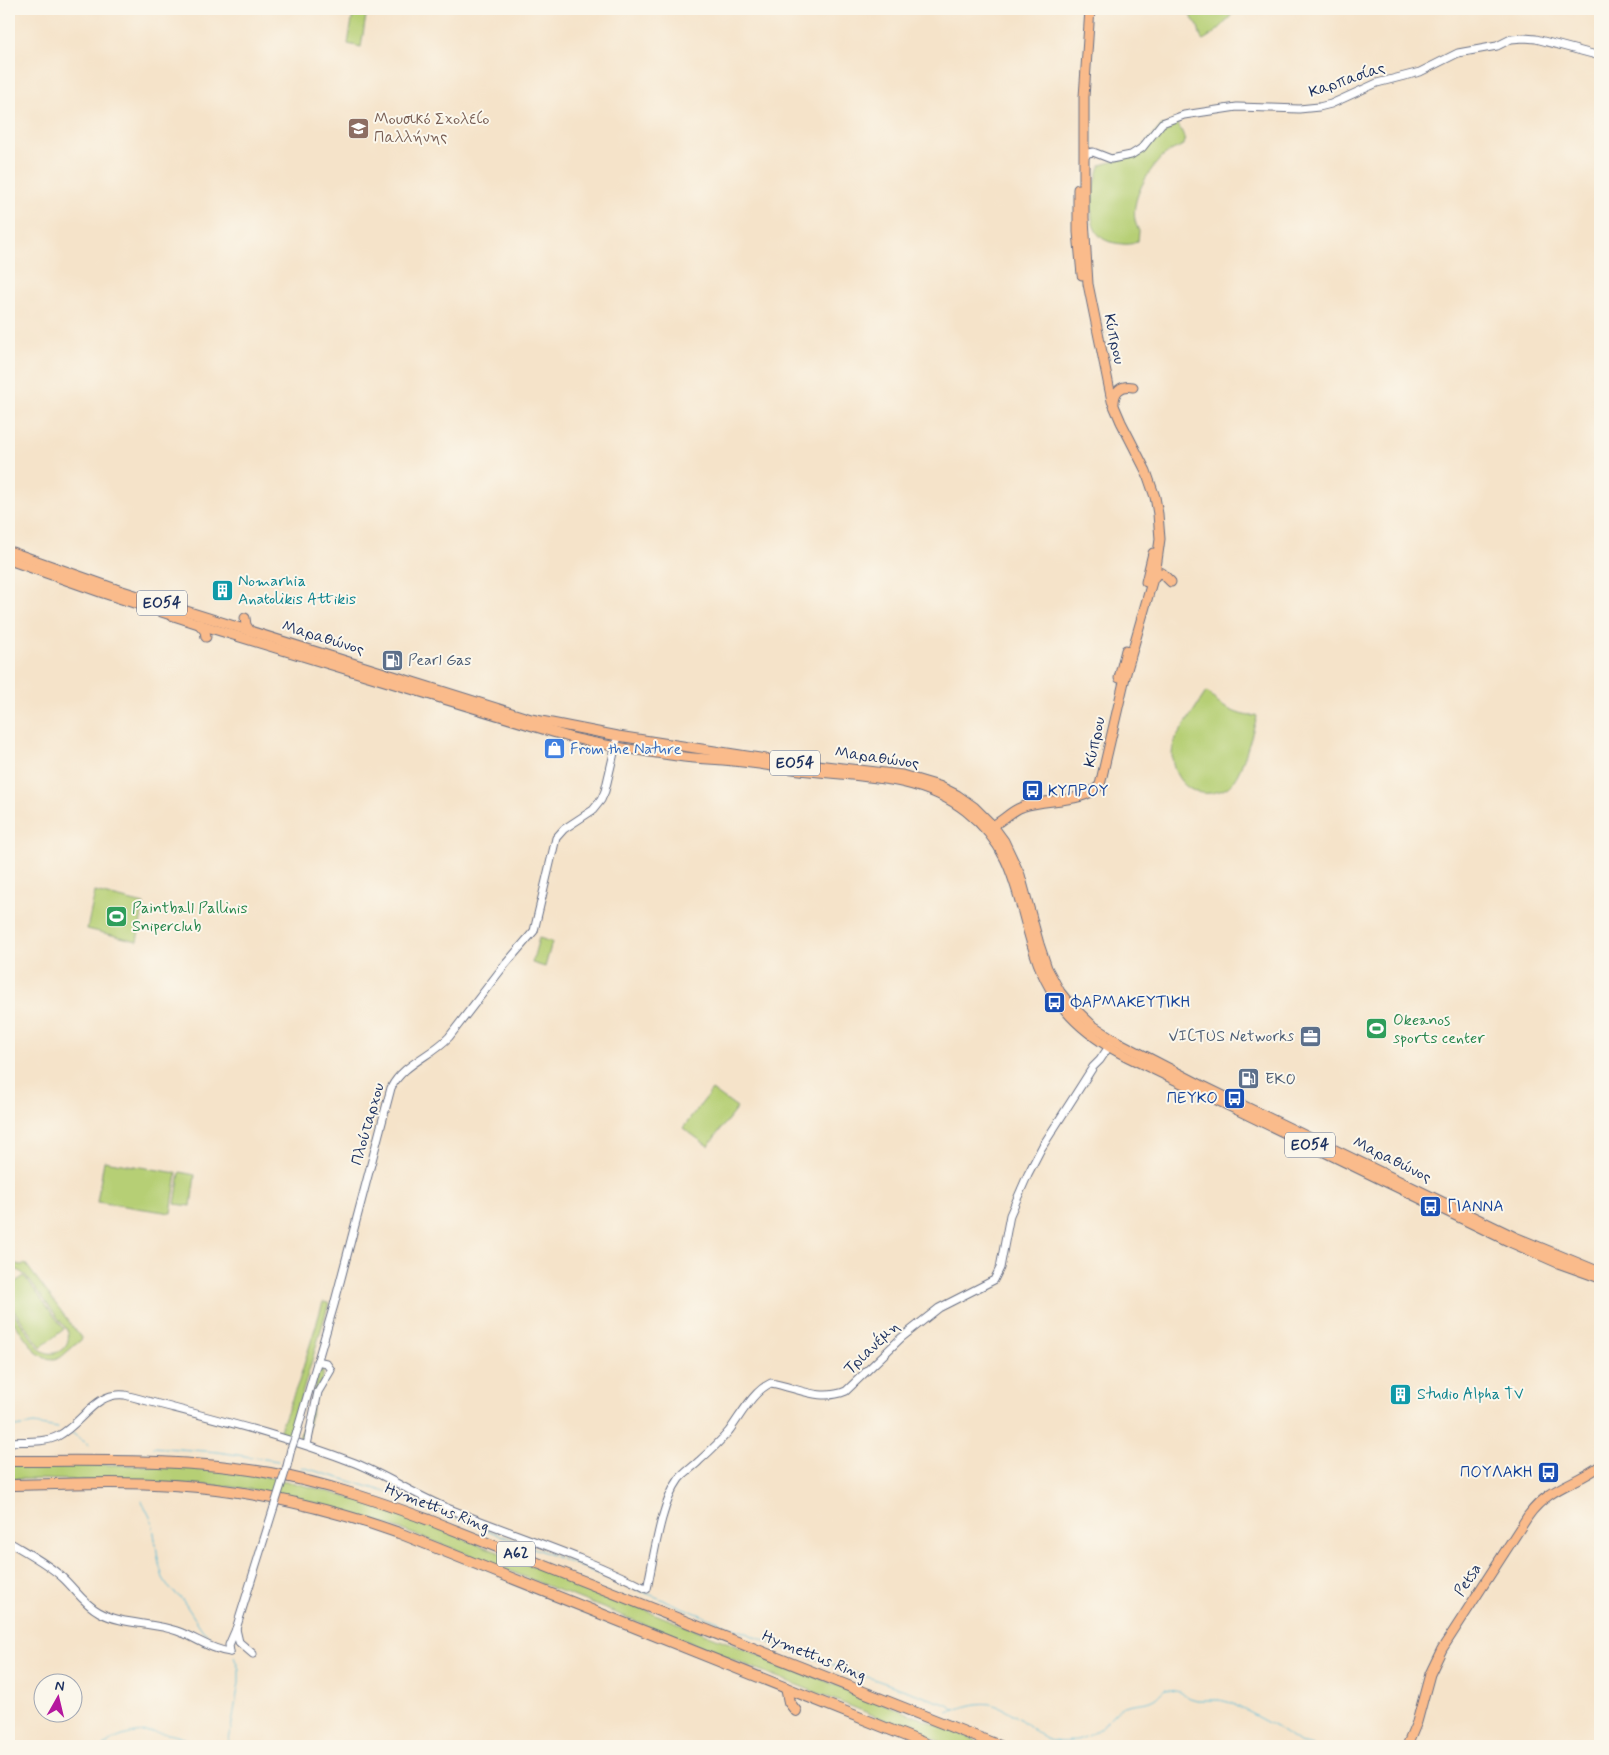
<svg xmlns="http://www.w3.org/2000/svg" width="1609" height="1755" font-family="Mynerve,sans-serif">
	<rect width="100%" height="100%" fill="#fbf7ec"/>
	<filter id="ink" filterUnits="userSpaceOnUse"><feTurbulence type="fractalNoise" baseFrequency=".02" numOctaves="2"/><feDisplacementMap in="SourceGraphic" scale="10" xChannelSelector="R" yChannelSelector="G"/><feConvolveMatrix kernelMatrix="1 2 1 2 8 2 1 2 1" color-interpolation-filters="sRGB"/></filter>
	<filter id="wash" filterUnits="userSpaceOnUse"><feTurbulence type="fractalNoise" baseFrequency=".0096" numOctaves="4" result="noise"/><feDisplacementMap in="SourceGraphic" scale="20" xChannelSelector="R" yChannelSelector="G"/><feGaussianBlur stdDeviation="1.12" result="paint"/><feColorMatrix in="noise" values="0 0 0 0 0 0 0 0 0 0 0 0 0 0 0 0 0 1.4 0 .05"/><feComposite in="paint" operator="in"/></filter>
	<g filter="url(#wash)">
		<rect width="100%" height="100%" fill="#f5e3c9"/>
		<g fill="#b6cf74" stroke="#687f69">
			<path d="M 1185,9 L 1235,9 C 1227,23 1217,32 1203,40 L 1201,38 L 1198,26 Z"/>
			<polygon points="353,14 366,16 361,47 348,44"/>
			<path d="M 1175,121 C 1180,128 1186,136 1184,145 C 1177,148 1169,151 1163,156 C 1146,173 1125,207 1139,231 L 1138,241 C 1130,246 1123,244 1115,243 C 1080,238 1093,191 1099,169 L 1101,165 L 1134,156 L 1160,127 Z"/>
			<path d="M 1206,692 C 1212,694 1213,699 1218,703 C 1226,709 1247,719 1256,715 L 1257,717 C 1251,735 1244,768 1232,783 C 1228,788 1222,791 1216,792 C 1184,801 1163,765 1176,738 Z"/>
			<polygon points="95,892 144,904 137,941 87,929"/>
			<polygon points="539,938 552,942 545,967 532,963"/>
			<polygon points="712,1090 737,1108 708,1146 683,1128"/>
			<polygon points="104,1161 177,1173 171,1213 97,1202"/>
			<polygon points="180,1172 195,1175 191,1206 175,1204"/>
			<path d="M 9,1263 L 22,1265 L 25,1263 L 82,1339 L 60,1358 L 53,1359 L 45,1358 L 36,1352 L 9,1316 L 9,1307 L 40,1349 C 54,1361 74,1346 67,1330 L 26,1276 L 18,1270 L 9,1270 Z"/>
			<polygon points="24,1276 64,1329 41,1347 9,1304 9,1287"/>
			<polygon points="323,1302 329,1303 289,1438 278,1435 299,1381"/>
			<polygon points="320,1369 323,1371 323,1377 316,1391 307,1432 305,1436 299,1439"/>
			<path d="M 65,1464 C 110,1465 155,1465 199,1468 C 266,1472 332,1492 396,1512 L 991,1746 L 951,1746 L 454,1549 C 392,1526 331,1504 266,1492 C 231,1485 196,1485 160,1483 C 110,1481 59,1479 9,1479 L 9,1465 Z"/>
		</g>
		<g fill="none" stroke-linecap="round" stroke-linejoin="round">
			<g stroke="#58bad6" stroke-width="1">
				<polyline points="9,1428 34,1424 58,1428"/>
				<polyline points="72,1433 89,1445"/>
				<polyline points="153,1447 218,1452 278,1461"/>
				<polyline points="302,1467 393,1494 544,1552 773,1644 948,1705 956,1710"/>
				<polyline points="142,1501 152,1521 159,1564 163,1578 170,1589 182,1599 203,1631 211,1637"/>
				<path d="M 948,1713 C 988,1696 999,1702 1031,1728 C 1038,1734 1045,1740 1054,1741 C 1073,1744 1091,1737 1104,1724 C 1109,1719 1114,1713 1120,1708 C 1131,1702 1144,1705 1154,1699 C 1158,1697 1161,1692 1165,1689 L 1180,1692 L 1190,1698 L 1197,1700 L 1220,1700 L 1231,1703 L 1276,1727 L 1299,1743 L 1313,1746"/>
				<path d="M 103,1746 C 131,1725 173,1730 202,1746"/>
				<polyline points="228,1746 239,1683 239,1669 234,1657"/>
			</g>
		</g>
	</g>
	<g filter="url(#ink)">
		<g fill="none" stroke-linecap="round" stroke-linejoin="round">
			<defs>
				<g id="minor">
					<polyline points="1084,158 1088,153 1093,152 1111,159 1131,155 1142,148 1162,123 1184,115 1237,107 1299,109 1319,107 1331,104 1377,83 1420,72 1458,53 1497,46 1511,39 1524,38 1536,39 1600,56"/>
					<path d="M 295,1438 L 334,1305 L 391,1088 C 403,1064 431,1056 449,1037 L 503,967 L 534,931 L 556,838 L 564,829 L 593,810 L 601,800 L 605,791 L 618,736"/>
					<path d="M 9,1442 C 25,1441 44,1443 58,1436 C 82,1424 95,1391 125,1395 C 202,1416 281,1434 355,1463 C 387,1476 415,1495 447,1508 C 514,1535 583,1556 647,1589 C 654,1558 660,1505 679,1479 C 685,1472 693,1467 699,1461 C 709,1452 720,1442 729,1431 C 741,1415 753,1391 771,1383 C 798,1388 820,1402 846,1391 L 901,1338 L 939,1308 L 994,1280 L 1000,1268 L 1010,1215 L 1028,1174 L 1042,1147 L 1093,1067 L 1100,1060 L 1112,1042"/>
					<polyline points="307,1445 318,1392 331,1370 326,1363 317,1361"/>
					<polyline points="287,1466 291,1449"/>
					<path d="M 9,1542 C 27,1553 47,1563 63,1578 C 75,1589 84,1604 99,1612 C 122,1625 152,1622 177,1631 C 195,1637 211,1650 230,1652"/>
					<polyline points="236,1629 239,1642 253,1654"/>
					<polyline points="230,1652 229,1645 236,1629 274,1507"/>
				</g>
				<g id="major">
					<polyline points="1078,189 1078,232 1082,275"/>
					<path d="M 1114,403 C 1114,391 1121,385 1133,387"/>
					<polyline points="9,551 116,589 531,719 618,736 766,759 902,775 939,786 957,795 974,807 993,826 1004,841 1020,875 1039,944 1047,968 1060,992 1068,1002 1092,1025 1118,1042 1201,1085 1515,1237 1600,1272"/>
					<path d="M 9,560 L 103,593 L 217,630 L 569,737 C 606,746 646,752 684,757 C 700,759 717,759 733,761 C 755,763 778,767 800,770 C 857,777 919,774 966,811 C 1017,851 1016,898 1035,954 C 1051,1004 1082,1034 1128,1057 L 1512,1243 L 1558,1263 L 1600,1278"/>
					<polyline points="1153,579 1157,574 1162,573 1171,582"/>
					<polyline points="1146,582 1153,553"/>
					<polyline points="245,618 246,625 250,631"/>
					<polyline points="199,624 205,631 206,637"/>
					<polyline points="1119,678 1126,650"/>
					<path d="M 989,827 C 1000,824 1010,811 1022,807 C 1045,798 1083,804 1100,785 L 1126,673 L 1156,568 L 1160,539 L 1158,514 L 1155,497 L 1146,471 L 1121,422 L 1112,401 L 1088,284 L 1084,218 L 1084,97 L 1090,9"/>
					<path d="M 1407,1746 L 1417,1722 L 1430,1674 L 1442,1649 L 1528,1516 C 1549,1487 1574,1485 1600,1466"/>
				</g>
				<g id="highway">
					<path d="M 9,1461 C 95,1461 184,1458 270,1473 C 325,1483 377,1501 429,1520 L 1000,1746"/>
					<path d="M 9,1485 C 63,1484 118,1481 173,1485 C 251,1490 326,1507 399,1533 L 931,1746"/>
					<polyline points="786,1688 789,1702 796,1711"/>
				</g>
			</defs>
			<use href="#minor" stroke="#676e83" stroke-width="9"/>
			<use href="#major" stroke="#676e83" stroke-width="11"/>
			<use href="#highway" stroke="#676e83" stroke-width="12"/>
			<use href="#minor" stroke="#fff" stroke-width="7"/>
			<use href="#major" stroke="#fabb8b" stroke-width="9"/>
			<use href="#highway" stroke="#fabb8b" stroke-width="10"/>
			<defs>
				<g id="minor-bridge">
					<polyline points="291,1449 295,1438"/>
					<polyline points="274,1507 287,1466"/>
				</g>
			</defs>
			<use href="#minor-bridge" stroke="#676e83" stroke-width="9" stroke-linecap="butt"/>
			<use href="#minor-bridge" stroke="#fff" stroke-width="7"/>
		</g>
	</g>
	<defs>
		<symbol id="school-square" viewBox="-11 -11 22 22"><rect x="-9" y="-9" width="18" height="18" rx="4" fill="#8d6e63" stroke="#fbf7ec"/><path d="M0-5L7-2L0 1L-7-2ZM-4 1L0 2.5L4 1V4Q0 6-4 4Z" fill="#fff"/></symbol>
		<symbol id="building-square" viewBox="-11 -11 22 22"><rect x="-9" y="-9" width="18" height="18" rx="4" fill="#0f9aa8" stroke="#fbf7ec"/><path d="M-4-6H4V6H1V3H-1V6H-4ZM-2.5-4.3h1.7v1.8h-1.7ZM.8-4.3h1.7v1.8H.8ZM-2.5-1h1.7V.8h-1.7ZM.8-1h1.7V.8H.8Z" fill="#fff"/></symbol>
		<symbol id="fuel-square" viewBox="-11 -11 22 22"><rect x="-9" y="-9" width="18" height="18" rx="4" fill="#5c6f8a" stroke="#fbf7ec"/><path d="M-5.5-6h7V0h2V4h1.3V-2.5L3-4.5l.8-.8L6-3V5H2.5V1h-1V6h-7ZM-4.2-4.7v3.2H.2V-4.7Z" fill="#fff"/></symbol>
		<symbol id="shop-square" viewBox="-11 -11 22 22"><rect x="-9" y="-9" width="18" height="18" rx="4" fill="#3f7fe0" stroke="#fbf7ec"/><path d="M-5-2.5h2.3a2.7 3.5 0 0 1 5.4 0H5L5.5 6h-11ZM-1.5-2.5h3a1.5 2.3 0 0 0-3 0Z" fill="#fff"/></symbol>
		<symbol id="bus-square" viewBox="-11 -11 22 22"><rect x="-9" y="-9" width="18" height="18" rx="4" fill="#1a4fb4" stroke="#fbf7ec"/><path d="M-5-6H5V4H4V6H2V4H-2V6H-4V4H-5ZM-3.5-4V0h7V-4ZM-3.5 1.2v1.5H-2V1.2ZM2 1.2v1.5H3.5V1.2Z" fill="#fff"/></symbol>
		<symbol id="stadium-square" viewBox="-11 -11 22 22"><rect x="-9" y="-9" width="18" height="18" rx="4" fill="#2e9e5b" stroke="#fbf7ec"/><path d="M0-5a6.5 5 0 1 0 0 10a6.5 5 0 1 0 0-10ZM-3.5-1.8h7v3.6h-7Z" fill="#fff"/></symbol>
		<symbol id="office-square" viewBox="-11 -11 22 22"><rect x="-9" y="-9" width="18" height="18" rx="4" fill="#5c6f8a" stroke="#fbf7ec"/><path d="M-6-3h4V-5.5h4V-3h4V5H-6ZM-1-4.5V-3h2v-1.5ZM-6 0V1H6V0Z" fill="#fff"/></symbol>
	</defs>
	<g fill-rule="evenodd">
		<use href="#school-square" x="346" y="116" width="25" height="25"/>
		<use href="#building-square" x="210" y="578" width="25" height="25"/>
		<use href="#fuel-square" x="380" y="648" width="25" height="25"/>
		<use href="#shop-square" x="542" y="736" width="25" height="25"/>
		<use href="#bus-square" x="1020" y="778" width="25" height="25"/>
		<use href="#stadium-square" x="104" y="904" width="25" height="25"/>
		<use href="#bus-square" x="1042" y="990" width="25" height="25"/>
		<use href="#stadium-square" x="1364" y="1016" width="25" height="25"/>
		<use href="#office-square" x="1298" y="1024" width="25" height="25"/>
		<use href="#fuel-square" x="1236" y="1066" width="25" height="25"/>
		<use href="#bus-square" x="1222" y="1086" width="25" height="25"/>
		<use href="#bus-square" x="1418" y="1194" width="25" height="25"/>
		<use href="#building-square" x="1388" y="1382" width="25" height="25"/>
		<use href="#bus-square" x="1536" y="1460" width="25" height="25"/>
	</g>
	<g text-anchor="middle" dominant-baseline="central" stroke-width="4" stroke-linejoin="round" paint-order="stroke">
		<g fill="#fbf7ec" stroke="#5e6b89" stroke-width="1">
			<rect x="137" y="590.5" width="50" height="25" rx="4"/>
			<rect x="770" y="750.5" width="50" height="25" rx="4"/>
			<rect x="1285" y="1132.5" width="50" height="25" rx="4"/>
			<rect x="497" y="1541.5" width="38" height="25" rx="4"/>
		</g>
		<g font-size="15" font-weight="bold" fill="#1b2f5e">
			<text x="162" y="603">ΕΟ54</text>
			<text x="795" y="763">ΕΟ54</text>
			<text x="1310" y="1145">ΕΟ54</text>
			<text x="516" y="1554">Α62</text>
		</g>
		<g font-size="16" fill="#1b2f5e" stroke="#fbf7ec">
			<text transform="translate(1347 80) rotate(-19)">Καρπασίας</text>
			<text transform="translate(1114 339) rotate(78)">Κύπρου</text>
			<text transform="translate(323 638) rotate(17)">Μαραθώνος</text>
			<text transform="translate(1095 742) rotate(-78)">Κύπρου</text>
			<text transform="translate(877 758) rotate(8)">Μαραθώνος</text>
			<text transform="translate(368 1124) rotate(-74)">Πλούταρχου</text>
			<text transform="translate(1392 1160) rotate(26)">Μαραθώνος</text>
			<text transform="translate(872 1348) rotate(-43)">Τριανέμη</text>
			<text transform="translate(437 1508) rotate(21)">Hymettus Ring</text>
			<text transform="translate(1468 1580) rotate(-57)">Petsa</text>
			<text transform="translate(814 1656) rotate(22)">Hymettus Ring</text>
		</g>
		<g font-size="16" fill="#785e54" stroke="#fbf7ec" text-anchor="start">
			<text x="374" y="119">Μουσικό Σχολείο<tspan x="374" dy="18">Παλλήνης</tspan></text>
		</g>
		<g font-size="16" fill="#0d838f" stroke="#fbf7ec" text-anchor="start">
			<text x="238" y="581">Nomarhia<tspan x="238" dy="18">Anatolikis Attikis</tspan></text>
			<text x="1417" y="1394">Studio Alpha TV</text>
		</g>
		<g font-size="16" fill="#4e5e75" stroke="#fbf7ec" text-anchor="start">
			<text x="408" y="660">Pearl Gas</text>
			<text x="1294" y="1036" text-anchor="end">VICTUS Networks</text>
			<text x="1265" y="1079">EKO</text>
		</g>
		<g font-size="16" fill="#366cbe" stroke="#fbf7ec" text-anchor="start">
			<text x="570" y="749">From the Nature</text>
		</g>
		<g font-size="16" fill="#164399" stroke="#fbf7ec" text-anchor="start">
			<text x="1048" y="791">ΚΥΠΡΟΥ</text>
			<text x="1071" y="1002">ΦΑΡΜΑΚΕΥΤΙΚΗ</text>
			<text x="1218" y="1098" text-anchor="end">ΠΕΥΚΟ</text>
			<text x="1447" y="1206">ΓΙΑΝΝΑ</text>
			<text x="1533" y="1472" text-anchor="end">ΠΟΥΛΑΚΗ</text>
		</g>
		<g font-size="16" fill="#27864d" stroke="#fbf7ec" text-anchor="start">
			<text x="132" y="908">Paintball Pallinis<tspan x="132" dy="18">Sniperclub</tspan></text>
			<text x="1393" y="1020">Okeanos<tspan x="1393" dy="18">sports center</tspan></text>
		</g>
	</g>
	<rect width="1609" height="1755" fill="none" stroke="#fbf7ec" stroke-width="30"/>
	<g transform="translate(58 1698) rotate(8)"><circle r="24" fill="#fbf7ec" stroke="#a1a7b3"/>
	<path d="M0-4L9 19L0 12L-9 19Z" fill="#b5179e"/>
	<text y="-8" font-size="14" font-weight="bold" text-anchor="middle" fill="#1b2f5e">N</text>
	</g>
</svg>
